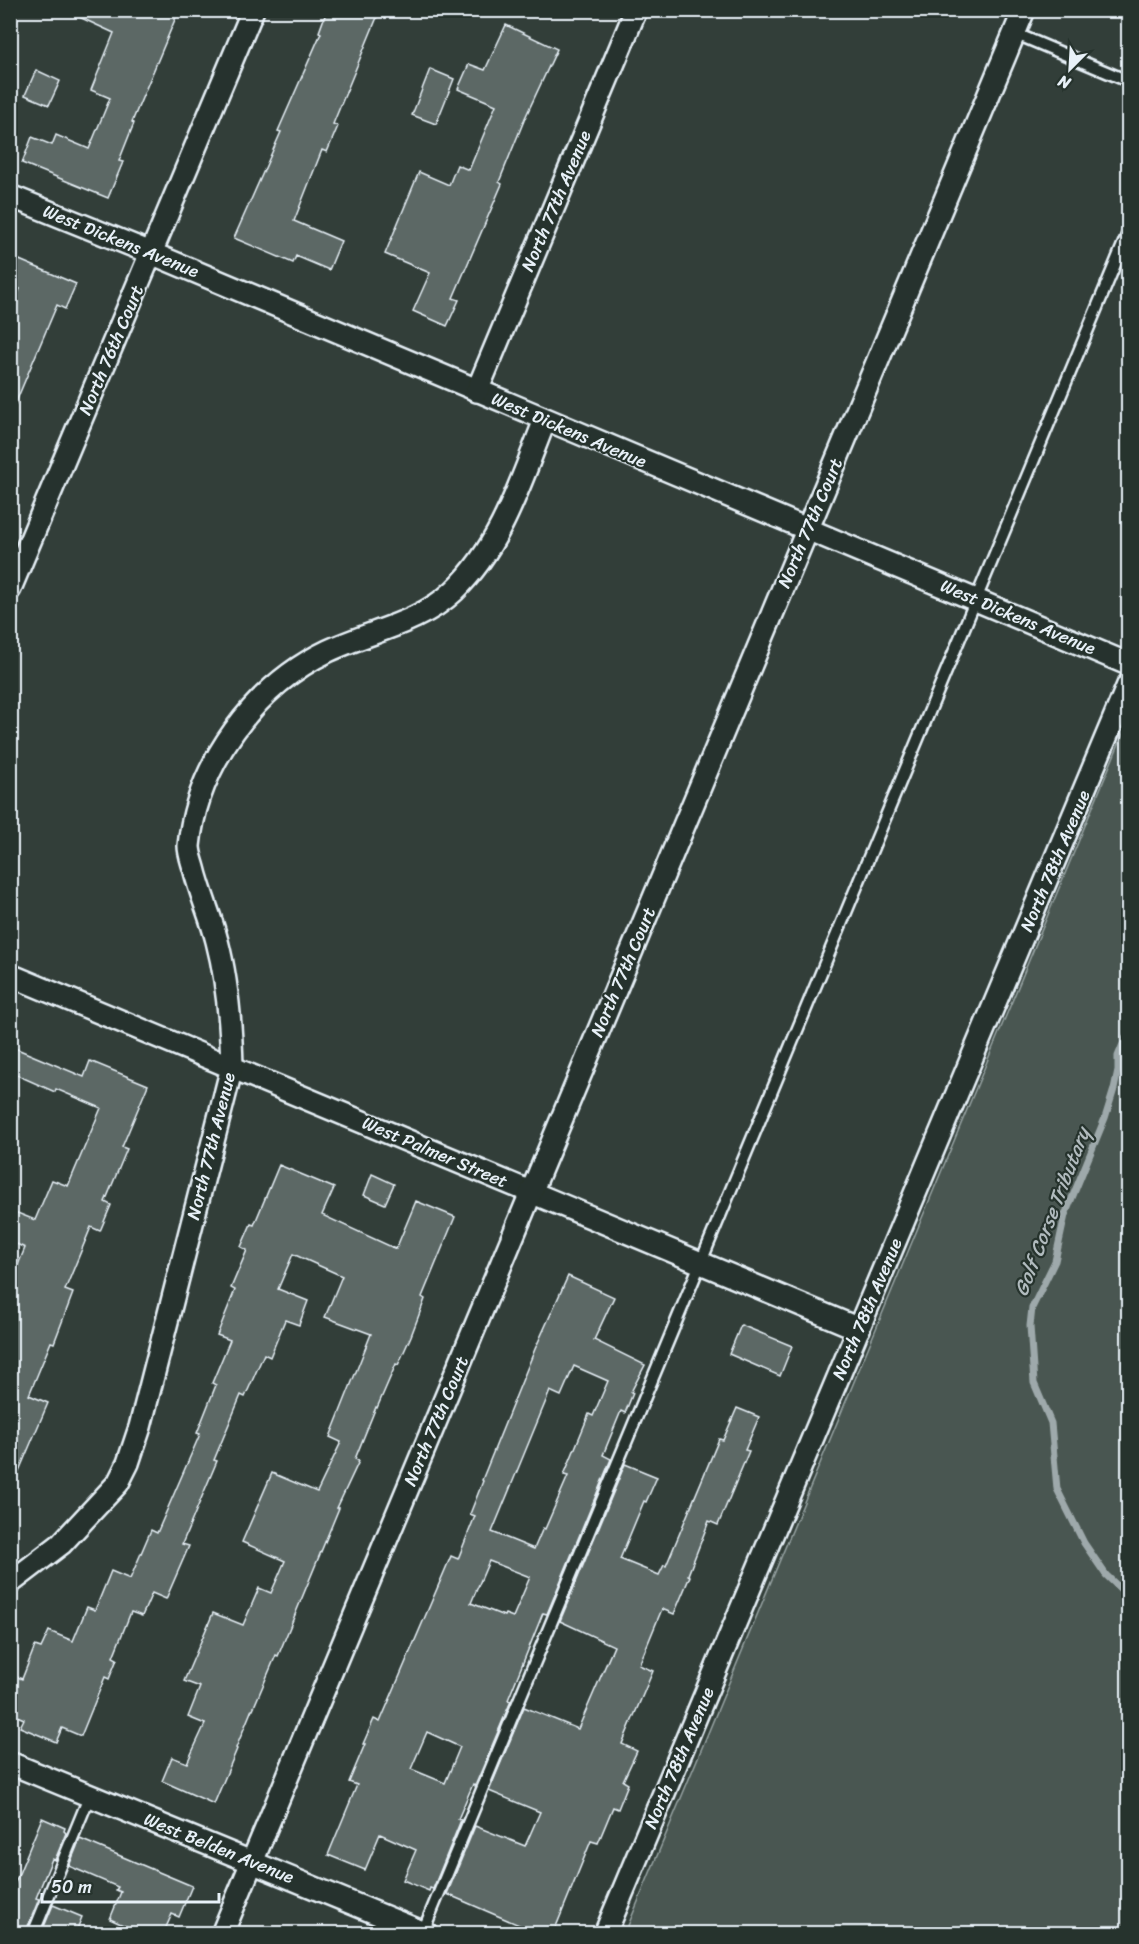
<svg xmlns="http://www.w3.org/2000/svg" width="1139" height="1944" font-family="Sriracha,sans-serif">
	<rect width="100%" height="100%" fill="#323e39"/>
	<filter id="ink" filterUnits="userSpaceOnUse"><feTurbulence type="fractalNoise" baseFrequency=".0167" numOctaves="2"/><feDisplacementMap in="SourceGraphic" scale="12" xChannelSelector="R" yChannelSelector="G"/><feConvolveMatrix kernelMatrix="1 2 1 2 8 2 1 2 1" color-interpolation-filters="sRGB"/></filter>
	<g filter="url(#ink)">
		<polygon fill="#495651" stroke="#98a4a4" stroke-width="1.5" points="1128,722 1128,1933 625,1933"/>
		<g fill="none" stroke-linecap="round" stroke-linejoin="round">
			<polyline stroke="#9ea9ab" stroke-width="7" points="1128,1032 1118,1056 1118,1070 1114,1089 1105,1118 1065,1215 1055,1261 1032,1308 1030,1326 1034,1383 1051,1423 1057,1489 1084,1543 1106,1575 1128,1596"/>
		</g>
		<g fill="#5c6865" stroke="#e8f1f8" stroke-width="1.5" fill-rule="evenodd">
			<polygon points="64,10 179,10 132,122 134,123 119,161 123,162 108,198 22,163 32,137 52,145 56,135 89,149 110,98 91,90 114,33"/>
			<polygon points="327,10 380,10 333,124 338,126 327,152 322,150 294,221 341,241 329,270 296,256 293,263 234,238 281,132 278,131 321,33 319,32"/>
			<polygon points="506,25 557,49 525,118 499,182 502,184 453,298 459,300 447,326 413,311 430,273 385,254 419,172 449,185 457,165 469,170 496,105 458,89 469,64 485,70"/>
			<polygon points="430,69 454,79 436,124 412,115"/>
			<polygon points="36,70 60,81 49,105 25,95"/>
			<polygon points="10,256 76,284 65,309 57,305 10,416 10,311 20,289 10,285"/>
			<polygon points="10,1046 84,1077 90,1061 148,1085 122,1147 127,1149 105,1202 111,1205 100,1231 91,1227 65,1290 73,1293 54,1343 51,1342 29,1395 48,1403 10,1492 10,1284 25,1248 10,1241 10,1210 35,1220 52,1180 68,1186 101,1108 56,1089 55,1092 10,1072"/>
			<polygon points="279,1165 334,1188 322,1215 396,1249 416,1201 455,1217 422,1297 425,1299 411,1336 398,1365 396,1364 377,1408 376,1407 355,1459 359,1461 337,1508 339,1508 278,1656 276,1655 253,1709 252,1709 236,1748 237,1749 214,1804 162,1781 172,1757 187,1763 205,1724 188,1717 200,1687 184,1681 213,1613 243,1625 259,1588 271,1593 285,1561 242,1542 272,1473 317,1492 341,1442 330,1437 371,1334 325,1317 342,1276 293,1254 278,1289 308,1301 299,1325 285,1320 270,1357 264,1354 245,1397 241,1395 214,1460 217,1461 182,1544 189,1546 166,1599 152,1593 142,1616 131,1612 113,1657 117,1659 109,1679 105,1677 81,1736 62,1728 56,1742 20,1727 24,1719 10,1713 10,1674 22,1679 35,1646 41,1648 49,1631 73,1641 87,1607 95,1610 111,1571 130,1579 151,1530 157,1533 200,1434 197,1433 216,1385 212,1383 230,1340 217,1335 235,1290 231,1288 247,1250 241,1247 251,1224 254,1225"/>
			<polygon points="372,1174 394,1184 385,1204 364,1195"/>
			<path d="M 568,1276 L 614,1297 L 594,1340 L 645,1365 L 631,1392 L 633,1393 L 625,1413 L 621,1411 L 603,1455 L 611,1459 L 547,1614 L 543,1613 L 508,1700 L 511,1701 L 475,1786 L 473,1784 L 458,1819 L 461,1820 L 433,1889 L 430,1888 L 429,1891 L 403,1880 L 416,1850 L 380,1834 L 365,1870 L 328,1855 L 357,1785 L 349,1782 L 365,1744 L 363,1744 L 374,1719 L 380,1722 L 451,1556 L 458,1559 L 475,1516 L 470,1514 L 483,1481 L 482,1480 L 535,1349 ZM 574,1366 L 608,1381 L 593,1416 L 589,1414 L 564,1475 L 568,1476 L 545,1529 L 543,1528 L 534,1549 L 492,1532 L 550,1391 L 561,1396 ZM 489,1561 L 530,1577 L 513,1617 L 505,1614 L 504,1616 L 471,1603 ZM 427,1732 L 460,1747 L 445,1783 L 411,1769 Z"/>
			<polygon points="741,1325 792,1346 780,1376 729,1354"/>
			<polygon points="737,1408 759,1417 745,1450 749,1451 718,1525 709,1521 688,1575 690,1576 674,1614 662,1609 639,1665 653,1671 622,1744 637,1751 623,1781 628,1784 618,1809 613,1807 598,1843 591,1841 553,1934 540,1934 447,1894 475,1826 525,1846 540,1812 489,1791 524,1707 578,1729 614,1646 560,1621 625,1464 657,1477 646,1502 644,1501 620,1559 659,1575 664,1565 666,1566 719,1439 723,1440"/>
			<polygon points="42,1818 65,1828 64,1831 66,1833 55,1860 52,1859 36,1898 39,1899 26,1931 10,1925 10,1895"/>
			<polygon points="80,1839 192,1886 179,1917 172,1914 163,1934 143,1934 110,1919 121,1892 116,1890 118,1887 69,1866"/>
			<polygon points="53,1905 82,1917 75,1934 41,1934"/>
		</g>
		<g fill="none" stroke-linecap="round" stroke-linejoin="round">
			<defs>
				<g id="service">
					<polyline points="1014,33 1128,81"/>
					<polyline points="33,1934 90,1795"/>
					<polyline points="422,1934 1128,233"/>
				</g>
				<g id="minor">
					<polyline points="10,196 151,253 1128,664"/>
					<polyline points="477,391 636,10"/>
					<polyline points="10,589 253,10"/>
					<polyline points="10,975 859,1329"/>
					<path d="M 10,1583 L 61,1544 L 118,1483 L 128,1463 L 140,1427 L 232,1067 C 231,1025 228,983 217,941 C 211,917 200,893 194,868 C 192,861 189,853 189,846 C 197,764 255,686 328,651 C 370,631 419,624 454,591 C 502,545 521,480 545,420"/>
					<polyline points="10,1763 427,1934"/>
					<polyline points="222,1934 1024,10"/>
					<polyline points="605,1934 1128,685"/>
				</g>
			</defs>
			<use href="#service" stroke="#e8f1f8" stroke-width="15"/>
			<use href="#minor" stroke="#e8f1f8" stroke-width="26"/>
			<use href="#service" stroke="#26332d" stroke-width="10"/>
			<use href="#minor" stroke="#26332d" stroke-width="21"/>
		</g>
	</g>
	<g text-anchor="middle" dominant-baseline="central" stroke-width="4.5" stroke-linejoin="round" paint-order="stroke">
		<g font-size="18" fill="#e8f1f8" stroke="#26332d">
			<text transform="translate(556 201) rotate(-67)">North 77th Avenue</text>
			<text transform="translate(121 241) rotate(22)">West Dickens Avenue</text>
			<text transform="translate(111 350) rotate(-67)">North 76th Court</text>
			<text transform="translate(569 430) rotate(23)">West Dickens Avenue</text>
			<text transform="translate(810 523) rotate(-67)">North 77th Court</text>
			<text transform="translate(1018 617) rotate(23)">West Dickens Avenue</text>
			<text transform="translate(1055 861) rotate(-67)">North 78th Avenue</text>
			<text transform="translate(623 972) rotate(-67)">North 77th Court</text>
			<text transform="translate(211 1146) rotate(-76)">North 77th Avenue</text>
			<text transform="translate(435 1152) rotate(23)">West Palmer Street</text>
			<text transform="translate(867 1309) rotate(-67)">North 78th Avenue</text>
			<text transform="translate(436 1421) rotate(-67)">North 77th Court</text>
			<text transform="translate(679 1758) rotate(-67)">North 78th Avenue</text>
			<text transform="translate(219 1848) rotate(22)">West Belden Avenue</text>
		</g>
		<g font-size="20" font-style="italic" fill="#b1bbbe" stroke="#26332d">
			<text transform="translate(1052 1212) rotate(-69)">Golf Corse Tributary</text>
		</g>
	</g>
	<rect width="1139" height="1944" fill="none" stroke="#26332d" stroke-width="36"/>
	<rect x="18" y="18" width="1103" height="1908" fill="none" stroke="#e8f1f8" stroke-width="2" filter="url(#ink)"/>
	<g transform="translate(1070 69) rotate(204)" stroke="#26332d" stroke-width="4.5" paint-order="stroke">
	<path d="M0-4.5L10 22L0 15L-10 22Z" fill="#e8f1f8"/>
	<text y="-9" font-size="16" font-weight="bold" text-anchor="middle" fill="#e8f1f8">N</text>
	</g>
	<path d="M42 1893v9h177v-9" fill="none" stroke="#e8f1f8" stroke-width="3"/>
	<text x="51" y="1893" font-size="18" fill="#e8f1f8" stroke="#26332d" stroke-width="4.5" paint-order="stroke">50 m</text>
</svg>
